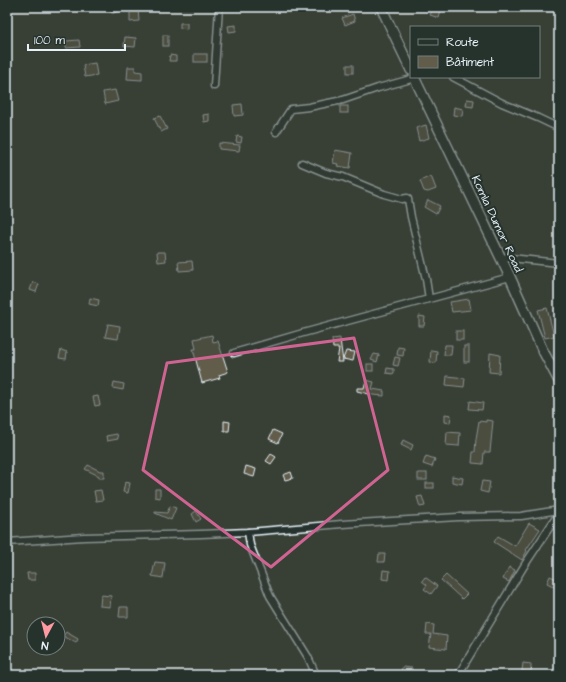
<svg xmlns="http://www.w3.org/2000/svg" width="566" height="682" font-family="'Architects Daughter',sans-serif">
	<rect width="100%" height="100%" fill="#384036"/>
	<filter id="ink" filterUnits="userSpaceOnUse"><feTurbulence type="fractalNoise" baseFrequency=".025" numOctaves="2"/><feDisplacementMap in="SourceGraphic" scale="8" xChannelSelector="R" yChannelSelector="G"/><feConvolveMatrix kernelMatrix="1 2 1 2 8 2 1 2 1" color-interpolation-filters="sRGB"/></filter>
	<g filter="url(#ink)">
		<g fill="#625d4b" stroke="#e8f1f8">
			<polygon points="433,8 441,10 439,18 430,15"/>
			<polygon points="138,9 139,21 130,22 130,10"/>
			<polygon points="353,14 355,21 345,25 342,18"/>
			<polygon points="180,23 187,23 187,29 180,28"/>
			<polygon points="236,25 236,31 229,32 228,26"/>
			<rect x="163" y="35" width="5" height="11"/>
			<polygon points="125,37 136,38 135,47 124,46"/>
			<polygon points="79,40 80,47 66,48 66,41"/>
			<rect x="194" y="54" width="13" height="8"/>
			<polygon points="170,55 176,56 176,61 169,61"/>
			<polygon points="95,63 97,75 85,77 83,65"/>
			<rect x="347" y="65" width="6" height="8"/>
			<polygon points="128,67 135,67 135,71 142,72 142,80 127,79"/>
			<polygon points="115,90 118,101 105,104 103,92"/>
			<polygon points="467,99 474,100 473,107 466,106"/>
			<polygon points="242,104 243,115 234,116 233,105"/>
			<rect x="340" y="106" width="8" height="7"/>
			<polygon points="454,107 463,109 462,116 453,115"/>
			<polygon points="209,114 209,121 204,122 203,115"/>
			<polygon points="160,116 167,129 161,132 154,118"/>
			<polygon points="426,125 429,138 419,141 416,128"/>
			<polygon points="237,136 242,137 241,143 236,142"/>
			<polygon points="219,143 240,145 239,151 219,149"/>
			<polygon points="335,150 352,153 350,168 337,166 338,164 333,163"/>
			<polygon points="431,176 436,189 428,192 424,191 420,181"/>
			<polygon points="428,200 440,206 436,214 424,207"/>
			<polygon points="157,252 165,252 166,261 158,262"/>
			<polygon points="192,261 193,270 179,271 178,262"/>
			<polygon points="33,282 39,284 36,292 30,290"/>
			<polygon points="90,298 99,300 98,306 89,304"/>
			<polygon points="469,299 471,310 452,312 450,302"/>
			<polygon points="547,308 554,336 545,338 538,310"/>
			<polygon points="419,316 425,317 424,326 419,326"/>
			<polygon points="108,324 120,326 118,339 105,337"/>
			<rect x="456" y="331" width="7" height="9"/>
			<polygon points="212,335 213,342 218,341 228,372 219,375 220,378 202,383 193,349 196,349 194,339"/>
			<polygon points="340,338 341,347 343,362 337,362 339,348 333,348 332,339"/>
			<polygon points="445,345 452,345 451,355 444,355"/>
			<rect x="464" y="346" width="5" height="16"/>
			<polygon points="398,347 404,348 403,356 397,355"/>
			<polygon points="61,350 67,352 66,359 59,358"/>
			<polygon points="431,350 437,351 436,363 430,362"/>
			<polygon points="346,351 355,352 353,361 343,359"/>
			<polygon points="490,353 500,355 499,373 489,372"/>
			<polygon points="374,354 379,355 377,362 371,360"/>
			<polygon points="395,357 400,358 398,366 393,365"/>
			<rect x="367" y="364" width="6" height="7"/>
			<polygon points="387,368 394,369 394,374 386,373"/>
			<polygon points="447,376 465,378 464,387 446,385"/>
			<polygon points="366,380 374,382 372,389 384,391 384,396 373,395 357,391 357,388 364,388"/>
			<polygon points="114,382 124,384 123,390 113,388"/>
			<polygon points="98,396 100,405 95,406 93,397"/>
			<polygon points="470,401 483,403 482,410 469,409"/>
			<polygon points="445,414 451,415 450,423 445,422"/>
			<polygon points="486,420 493,421 490,452 484,452 483,464 472,463 473,452 475,452 476,439 479,421 486,422"/>
			<polygon points="224,421 230,422 229,431 224,431"/>
			<polygon points="273,430 282,434 278,443 269,439"/>
			<polygon points="447,432 460,433 459,446 446,445"/>
			<polygon points="117,434 118,439 107,441 106,436"/>
			<polygon points="403,440 413,445 411,450 401,445"/>
			<polygon points="271,454 276,457 271,464 266,461"/>
			<polygon points="426,456 435,459 432,467 423,464"/>
			<polygon points="88,465 100,471 104,471 104,478 99,478 99,476 85,469"/>
			<polygon points="246,466 256,469 254,477 244,474"/>
			<polygon points="291,472 293,478 285,480 283,475"/>
			<rect x="418" y="473" width="9" height="7"/>
			<polygon points="452,476 463,478 462,484 452,482"/>
			<polygon points="482,481 490,482 488,493 480,491"/>
			<polygon points="125,482 130,483 128,493 123,492"/>
			<rect x="426" y="483" width="8" height="5"/>
			<polygon points="155,489 160,489 160,498 155,497"/>
			<polygon points="101,490 103,500 96,501 94,491"/>
			<polygon points="422,496 425,506 420,507 417,497"/>
			<polygon points="170,506 176,508 171,520 155,513 155,512 167,513"/>
			<polygon points="196,511 201,519 196,522 192,514"/>
			<polygon points="529,523 540,529 526,550 527,551 522,560 494,542 498,536 515,546"/>
			<polygon points="379,554 385,554 384,562 378,562"/>
			<polygon points="155,562 165,563 163,578 152,576"/>
			<polygon points="509,567 515,570 509,582 503,579"/>
			<polygon points="383,570 390,571 389,580 382,579"/>
			<polygon points="27,573 35,573 35,580 28,580"/>
			<polygon points="446,575 467,594 462,599 441,580"/>
			<polygon points="550,576 559,580 559,589 547,583"/>
			<polygon points="425,577 437,586 431,594 424,589 427,585 422,581"/>
			<polygon points="101,595 111,596 110,607 100,606"/>
			<polygon points="120,607 128,607 128,617 119,617"/>
			<polygon points="427,624 434,625 433,634 447,636 446,649 429,647 431,634 426,634"/>
			<polygon points="66,632 78,639 76,643 63,636"/>
			<polygon points="523,663 531,664 531,672 522,671"/>
			<polygon points="402,667 412,668 412,673 401,672"/>
		</g>
		<g fill="none" stroke-linecap="round" stroke-linejoin="round">
			<defs>
				<g id="street">
					<polyline points="113,9 121,7"/>
					<polyline points="453,77 502,103 538,118 559,128"/>
					<polyline points="214,86 219,7"/>
					<polyline points="276,132 291,109 309,107 343,100 378,88 415,78"/>
					<polyline points="302,163 326,173 343,177 384,194 402,199 407,198 408,199 411,217 426,279 429,299"/>
					<polyline points="500,257 559,263"/>
					<polyline points="234,353 303,333 510,277"/>
					<polyline points="248,532 250,545 270,596 308,657 316,675"/>
					<polyline points="7,542 84,537 201,534 248,532 342,524 458,517 521,516 559,510"/>
					<polyline points="458,675 524,566 559,513"/>
				</g>
				<g id="secondary">
					<polyline points="381,7 411,70"/>
					<polyline points="414,77 510,277 542,349 559,381"/>
				</g>
			</defs>
			<use href="#street" stroke="#e8f1f8" stroke-width="9"/>
			<use href="#secondary" stroke="#e8f1f8" stroke-width="12"/>
			<use href="#street" stroke="#26332d" stroke-width="6"/>
			<use href="#secondary" stroke="#26332d" stroke-width="9"/>
		</g>
	</g>
	<path d="M0 0H566V682H0ZM 354,338 L 388,470 L 271,567 L 143,470 L 167,363 Z" fill="#384036" fill-opacity=".55" fill-rule="evenodd"/>
	<path fill="none" stroke="#cf6492" stroke-width="3" stroke-linejoin="round" d="M 354,338 L 388,470 L 271,567 L 143,470 L 167,363 Z"/>
	<g text-anchor="middle" dominant-baseline="central" stroke-width="4" stroke-linejoin="round" paint-order="stroke">
		<g font-size="12" fill="#e8f1f8" stroke="#26332d">
			<text transform="translate(497 224) rotate(65)">Komla Dumor Road</text>
		</g>
	</g>
	<rect width="566" height="682" fill="none" stroke="#26332d" stroke-width="24"/>
	<rect x="12" y="12" width="542" height="658" fill="none" stroke="#e8f1f8" stroke-width="1.5" filter="url(#ink)"/>
	<rect x="410" y="26" width="130" height="52" fill="#26332d" stroke="#747f7e"/>
	<rect x="418" y="39" width="20" height="6" fill="#26332d" stroke="#747f7e"/>
	<text x="446" y="46" font-size="12" fill="#e8f1f8">Route</text>
	<rect x="418" y="56" width="20" height="12" fill="#625d4b" stroke="#747f7e"/>
	<text x="446" y="66" font-size="12" fill="#e8f1f8">Bâtiment</text>
	<g transform="translate(46 636) rotate(187)"><circle r="19" fill="#26332d" stroke="#747f7e"/>
	<path d="M0-3L7 15L0 10L-7 15Z" fill="#ff9aa2"/>
	<text y="-6" font-size="11" font-weight="bold" text-anchor="middle" fill="#e8f1f8">N</text>
	</g>
	<path d="M28 44v6h97v-6" fill="none" stroke="#e8f1f8" stroke-width="2"/>
	<text x="34" y="44" font-size="12" fill="#e8f1f8" stroke="#26332d" stroke-width="3" paint-order="stroke">100 m</text>
</svg>
